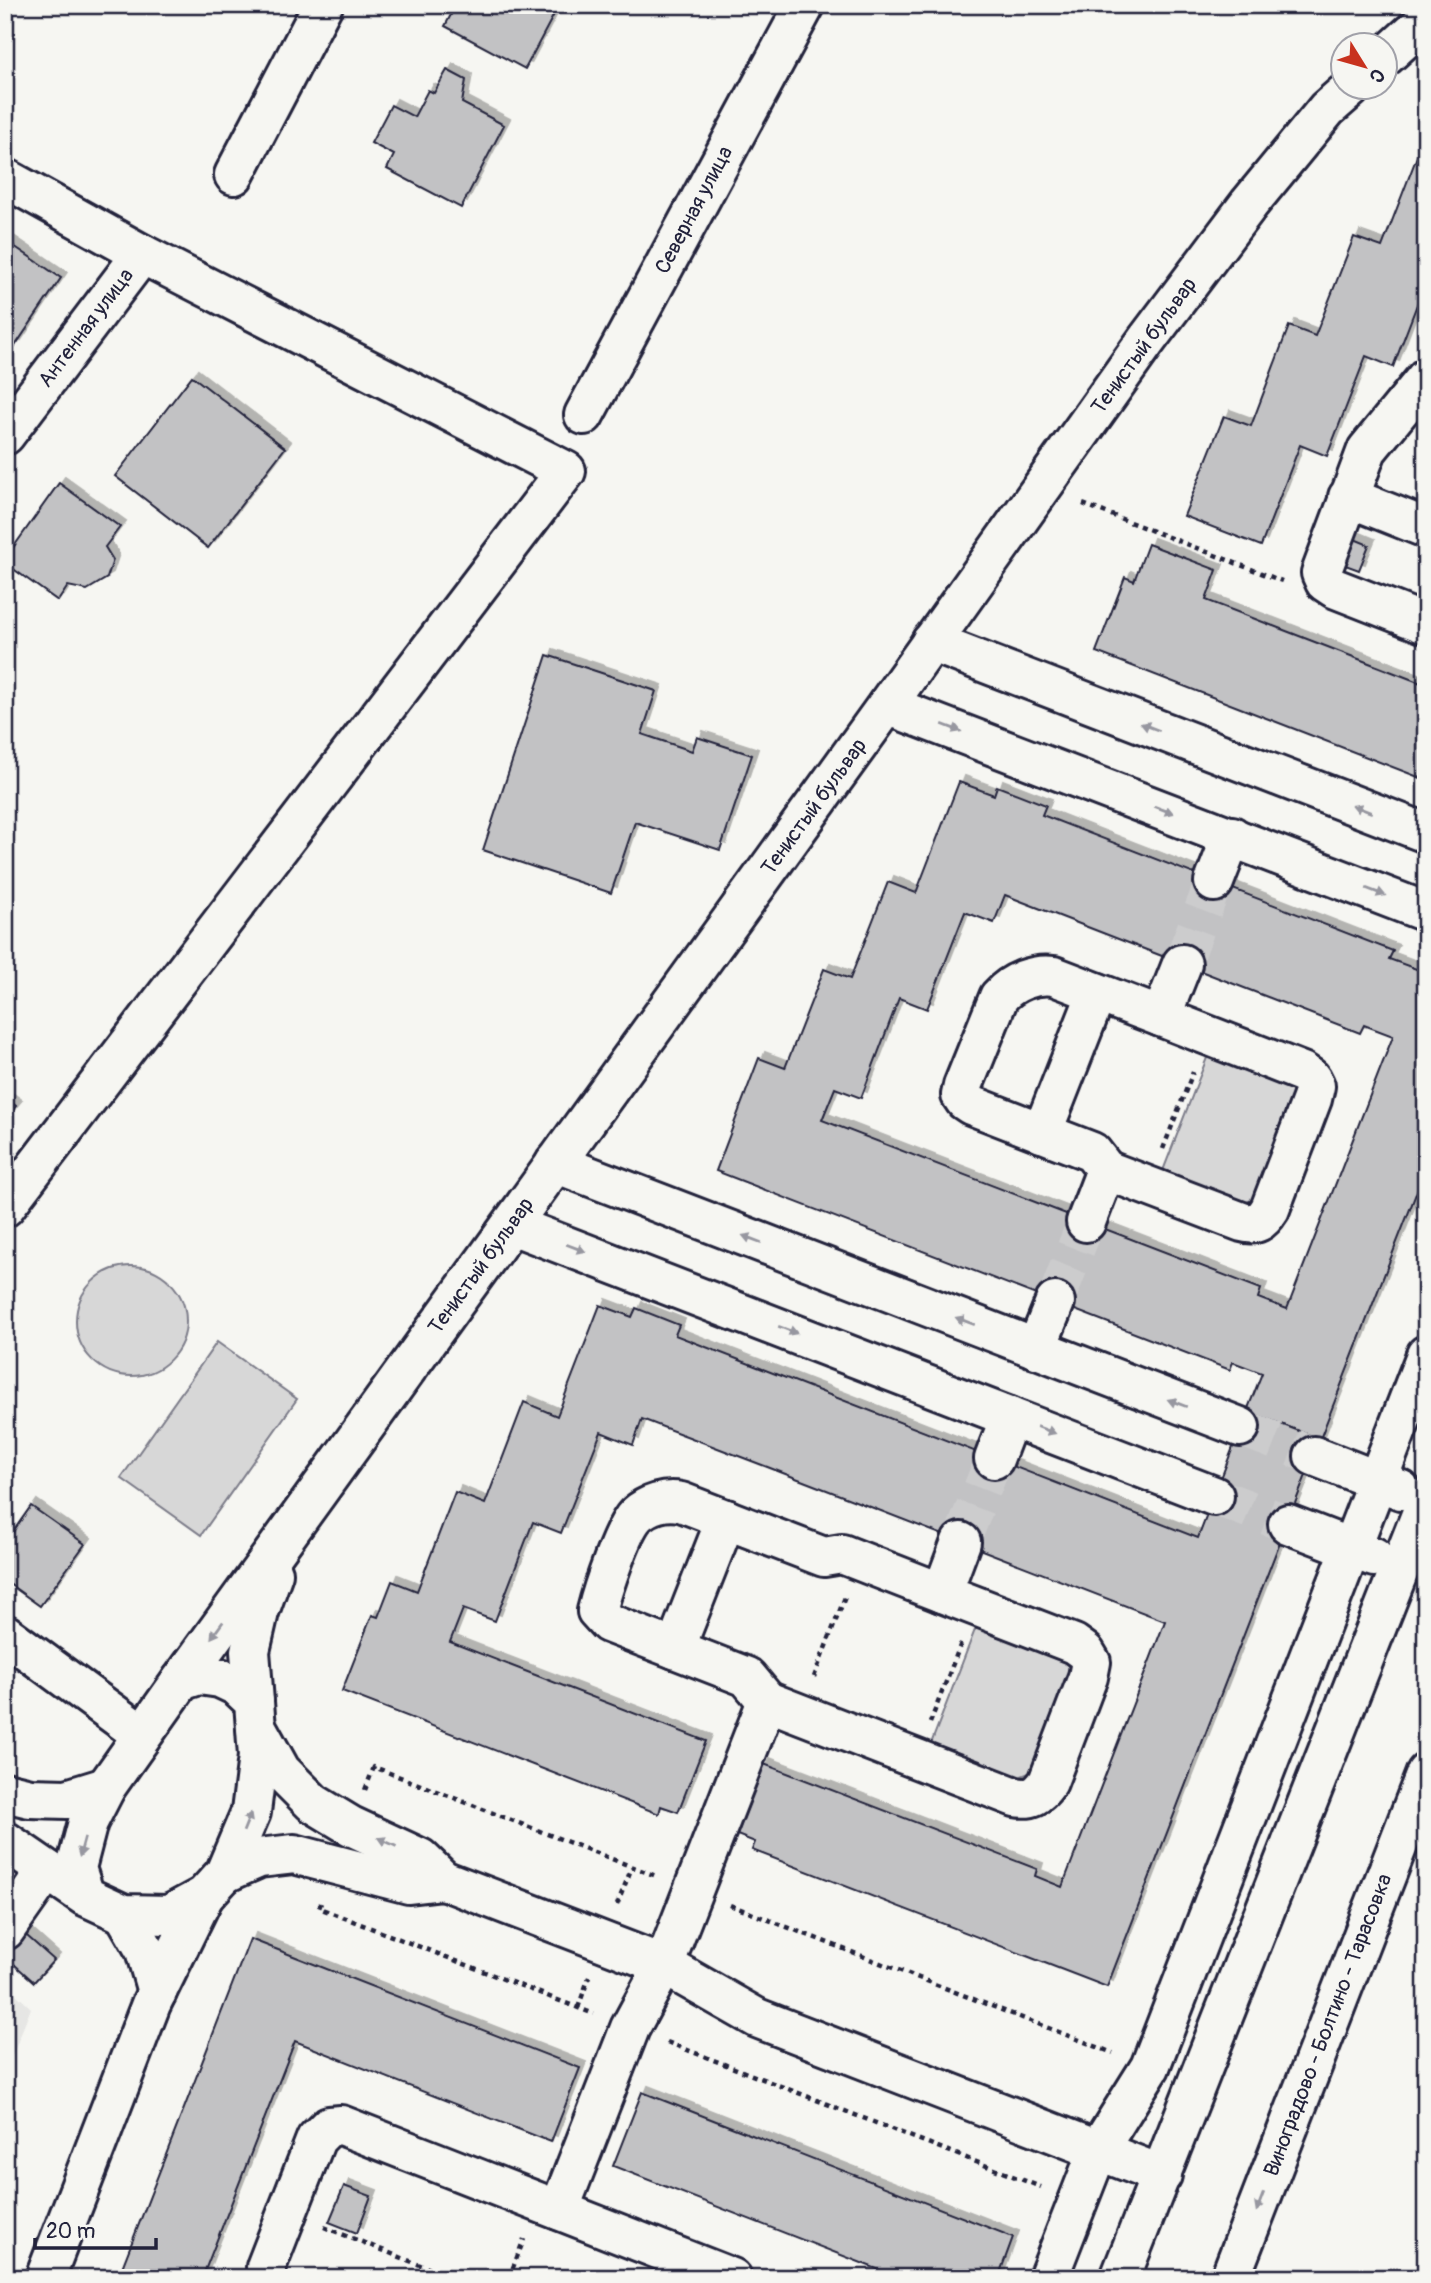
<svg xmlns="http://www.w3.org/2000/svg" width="1431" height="2283" font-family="Pangolin,sans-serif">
	<defs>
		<filter id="shadow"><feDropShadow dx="6" dy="-6" stdDeviation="0" flood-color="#0004"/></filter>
	</defs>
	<rect width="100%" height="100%" fill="#f6f6f2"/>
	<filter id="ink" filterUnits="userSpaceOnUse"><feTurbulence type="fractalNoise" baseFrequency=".0143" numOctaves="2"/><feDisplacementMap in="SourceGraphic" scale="14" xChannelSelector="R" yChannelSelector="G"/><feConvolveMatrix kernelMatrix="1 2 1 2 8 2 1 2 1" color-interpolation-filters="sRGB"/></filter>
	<g filter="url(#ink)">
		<polygon fill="#e6e6e4" points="5,1984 31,2008 5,2074"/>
		<g fill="#d7d7d7" stroke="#7c7c89" stroke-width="2">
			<polygon points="1210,1050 1287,1079 1296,1097 1256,1198 1238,1206 1161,1176"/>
			<circle cx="131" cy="1321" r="55"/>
			<polygon points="217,1342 297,1399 201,1535 121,1478"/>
			<polygon points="978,1622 1061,1654 1072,1673 1034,1771 1012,1780 929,1749"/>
		</g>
		<g fill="#c2c2c4" stroke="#22223b" stroke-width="2" fill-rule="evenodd" filter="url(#shadow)">
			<polygon points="456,5 559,5 525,69 445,26"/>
			<polygon points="447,70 466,80 462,103 504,125 461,208 387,169 394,155 371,143 391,105 414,117 428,90 434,93"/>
			<polygon points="1421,146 1426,148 1426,281 1393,367 1366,356 1327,456 1300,445 1261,546 1184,516 1224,416 1251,426 1289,326 1315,336 1354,237 1382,247"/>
			<polygon points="5,240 61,278 15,346 5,339"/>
			<polygon points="192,376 285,448 208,548 115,476"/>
			<polygon points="59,483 120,527 105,547 113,560 107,578 87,590 68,586 58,601 5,563 5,559"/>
			<polygon points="1347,536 1369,545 1359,570 1337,562"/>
			<polygon points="1148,544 1217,570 1206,600 1426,685 1426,780 1096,652 1125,577 1134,581"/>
			<polygon points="547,655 656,691 642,734 692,751 697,737 752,755 720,850 635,822 611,893 483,850"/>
			<path d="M 959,782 L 994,795 L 997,786 L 1046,805 L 1042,815 L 1393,951 L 1389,959 L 1419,970 L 1426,952 L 1426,1168 L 1320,1439 L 1247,1411 L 1262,1373 L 1233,1362 L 1230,1370 L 716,1171 L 759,1058 L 785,1068 L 824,969 L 850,979 L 888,882 L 916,893 ZM 1005,895 L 1360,1033 L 1364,1025 L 1393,1036 L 1287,1309 L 1258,1298 L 1261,1289 L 822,1120 L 835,1088 L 861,1098 L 899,998 L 927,1009 L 965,912 L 994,923 Z"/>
			<polygon points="5,1098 16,1106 5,1119"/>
			<polygon points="600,1305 632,1317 636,1308 679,1325 675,1335 1198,1538 1247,1411 1320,1439 1107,1987 752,1850 755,1842 737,1835 764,1764 1037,1869 1035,1876 1062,1887 1165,1621 770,1468 642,1419 633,1445 601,1432 561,1533 533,1522 495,1621 463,1609 450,1642 706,1741 678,1812 661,1806 659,1814 342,1691 372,1615 378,1617 392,1581 417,1591 455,1492 485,1504 524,1402 557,1416"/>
			<polygon points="31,1506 85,1544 40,1606 5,1581 5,1543"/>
			<polygon points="18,1928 54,1960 34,1982 5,1956 5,1942"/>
			<polygon points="250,1939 580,2068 551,2142 295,2041 202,2278 118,2278"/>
			<polygon points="642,2092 1013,2237 998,2278 900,2278 613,2166"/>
			<polygon points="344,2186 371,2196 357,2233 329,2222"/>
		</g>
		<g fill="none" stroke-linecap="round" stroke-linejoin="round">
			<g stroke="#cccccd" stroke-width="38" stroke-dasharray="38 19" stroke-linecap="butt">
				<polyline points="1182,964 1214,882"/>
				<polyline points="1055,1302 1086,1222"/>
				<polyline points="1240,1427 1314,1456"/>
				<polyline points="1214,1496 1288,1524"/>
				<polyline points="961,1542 994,1459"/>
			</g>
			<defs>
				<g id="minor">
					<polyline points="1386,56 1426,20"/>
					<polyline points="234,175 323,5"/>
					<polyline points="5,178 142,254 566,471 5,1207"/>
					<polyline points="1426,378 1367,450 1321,573 1325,582 1334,588 1426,624"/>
					<polyline points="584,415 805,5"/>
					<polyline points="5,435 142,254"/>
					<polyline points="1348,497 1426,528"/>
					<polyline points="931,642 1426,833"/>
					<polyline points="887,705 1426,912"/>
					<polyline points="1214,882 1232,836"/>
					<polyline points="1042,1133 1097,993"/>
					<polyline points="555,1163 1240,1427"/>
					<path d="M 1106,1170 L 1092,1152 L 971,1105 L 965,1101 L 961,1095 L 963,1086 L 999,997 C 1012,982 1034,973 1054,976 L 1161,1017"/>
					<path d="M 1086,1222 L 1106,1170 L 1242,1222 C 1256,1226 1262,1222 1270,1209 L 1312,1099 L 1315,1086 L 1311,1078 L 1302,1072 L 1161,1017 L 1182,964"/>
					<polyline points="512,1225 1214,1496"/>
					<polyline points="1036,1349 1055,1302"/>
					<polyline points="1314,1456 1401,1490"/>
					<polyline points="994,1459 1010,1417"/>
					<polyline points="1288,1524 1374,1557"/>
					<polyline points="5,1634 141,1734"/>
					<polyline points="675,1649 726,1519"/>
					<polyline points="181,1681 887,705 1146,341 1249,204 1327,109 1351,88"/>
					<path d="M 767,1701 L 747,1677 L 608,1623 L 597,1611 C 602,1591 622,1529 636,1515 C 648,1504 665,1499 681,1502 L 824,1557 L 842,1554 L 942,1593"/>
					<polyline points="254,1702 250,1651 259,1612 273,1573"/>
					<polyline points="256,1726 281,1771 313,1803 351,1826 420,1858 443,1880 664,1965 757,2018 1162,2175"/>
					<polyline points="5,1792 30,1798 67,1799 106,1787"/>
					<polyline points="5,1841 85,1896 124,1914 169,1915 204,1896 225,1873 251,1812 258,1756 254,1702 237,1686 220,1678 199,1675 181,1681 106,1787 88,1822 76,1868 85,1896"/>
					<polyline points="225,1873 259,1858 294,1854 409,1884 443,1880"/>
					<polyline points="124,1914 145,1950 157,1992"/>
					<polyline points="5,1930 47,1870"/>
					<path d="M 559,2210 L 630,2028 L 664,1965 L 767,1701 L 1015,1797 C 1032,1800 1038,1796 1048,1782 L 1088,1677 L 1091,1662 L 1085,1652 L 1074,1644 L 942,1593 L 961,1542"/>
					<polyline points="45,2278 151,2004 204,1896"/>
					<polyline points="267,2278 266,2267 316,2139 329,2126 341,2125 732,2278"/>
					<polyline points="1048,2278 1098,2150 1150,2067 1426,1355"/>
					<polyline points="1120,2278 1426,1502"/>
				</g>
				<polyline id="major" points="1230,2278 1426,1773"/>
			</defs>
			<use href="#minor" stroke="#22223b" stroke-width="44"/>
			<use href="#major" stroke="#22223b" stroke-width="44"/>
			<g stroke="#22223b" stroke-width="4.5" stroke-dasharray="5 5" stroke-linecap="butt">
				<polyline points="1083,504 1282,581"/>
				<polyline points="1163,1149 1193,1072"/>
				<polyline points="814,1677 845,1597"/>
				<polyline points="930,1723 961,1643"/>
				<polyline points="365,1790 374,1767 656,1876"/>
				<polyline points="321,1903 319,1908 594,2014"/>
				<polyline points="617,1905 632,1867"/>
				<polyline points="730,1905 1113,2053"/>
				<polyline points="578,2008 589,1977"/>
				<polyline points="667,2042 1041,2187"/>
				<polyline points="324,2227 453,2278"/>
				<polyline points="509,2278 524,2239"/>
			</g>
			<use href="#minor" stroke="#f6f6f2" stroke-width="38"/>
			<use href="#major" stroke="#f6f6f2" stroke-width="38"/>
		</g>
		<defs><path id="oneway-solid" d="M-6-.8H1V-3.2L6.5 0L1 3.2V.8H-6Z" transform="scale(1.75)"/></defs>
		<g fill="#9797a0">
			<use href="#oneway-solid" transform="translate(1150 727) rotate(-159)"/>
			<use href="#oneway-solid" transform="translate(952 728) rotate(21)"/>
			<use href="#oneway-solid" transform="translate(1362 809) rotate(-159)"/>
			<use href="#oneway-solid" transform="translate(1164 810) rotate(21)"/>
			<use href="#oneway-solid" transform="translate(1376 892) rotate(21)"/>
			<use href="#oneway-solid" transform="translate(752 1239) rotate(-159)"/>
			<use href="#oneway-solid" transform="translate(576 1248) rotate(21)"/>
			<use href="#oneway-solid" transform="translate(965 1321) rotate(-159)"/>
			<use href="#oneway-solid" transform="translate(788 1330) rotate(21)"/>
			<use href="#oneway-solid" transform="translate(1177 1403) rotate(-159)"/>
			<use href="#oneway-solid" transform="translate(1046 1430) rotate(21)"/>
			<use href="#oneway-solid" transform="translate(217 1630) rotate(126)"/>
			<use href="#oneway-solid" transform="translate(247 1822) rotate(-68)"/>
			<use href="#oneway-solid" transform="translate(387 1842) rotate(-155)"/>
			<use href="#oneway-solid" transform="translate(82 1847) rotate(105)"/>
			<use href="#oneway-solid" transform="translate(1260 2202) rotate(111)"/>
		</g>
	</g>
	<g text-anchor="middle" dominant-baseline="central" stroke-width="5" stroke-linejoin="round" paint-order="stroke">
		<g font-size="21" fill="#22223b" stroke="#f6f6f2">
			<text transform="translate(694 210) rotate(-62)">Северная улица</text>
			<text transform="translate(86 328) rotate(-53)">Антенная улица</text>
			<text transform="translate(1144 346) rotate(-54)">Тенистый бульвар</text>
			<text transform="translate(814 807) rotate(-54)">Тенистый бульвар</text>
			<text transform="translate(481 1266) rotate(-54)">Тенистый бульвар</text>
			<text transform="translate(1328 2025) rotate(-69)">Виноградово - Болтино - Тарасовка</text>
		</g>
	</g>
	<rect width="1431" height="2283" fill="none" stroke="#f6f6f2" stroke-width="28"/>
	<rect x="14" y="14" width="1403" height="2255" fill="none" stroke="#22223b" stroke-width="2.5" filter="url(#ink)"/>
	<g transform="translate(1364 66) rotate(127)"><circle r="33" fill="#f6f6f2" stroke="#a1a1a9" stroke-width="2"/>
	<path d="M0-5L12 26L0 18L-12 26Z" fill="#c8321e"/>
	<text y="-10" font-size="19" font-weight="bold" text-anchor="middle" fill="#22223b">С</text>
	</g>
	<path d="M35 2238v10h121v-10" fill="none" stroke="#22223b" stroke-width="3.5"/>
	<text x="46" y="2238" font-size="21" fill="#22223b" stroke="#f6f6f2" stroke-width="5" paint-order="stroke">20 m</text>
</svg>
